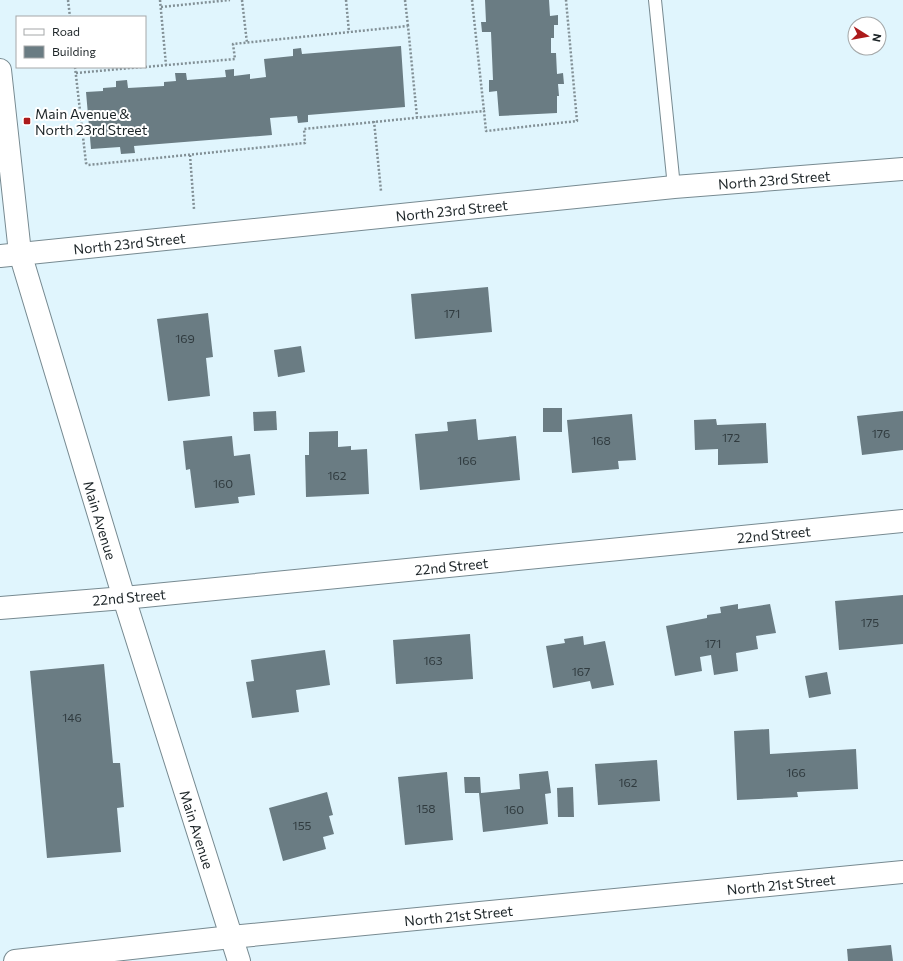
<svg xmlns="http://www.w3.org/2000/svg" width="903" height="961" font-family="Commissioner,sans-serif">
	<rect width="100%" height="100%" fill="#e0f5fd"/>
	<g fill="#6a7c83">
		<polygon points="485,0 549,0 550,16 558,15 558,25 554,25 554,38 551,38 551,53 556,53 557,74 563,73 564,84 558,84 559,96 557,96 557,113 499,116 497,91 489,92 489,80 493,80 491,32 482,32 481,22 486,22"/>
		<polygon points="401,46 405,107 308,115 308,122 298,123 297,116 270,118 272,135 134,146 135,153 121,154 120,147 91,149 86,92 103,91 103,88 116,87 116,81 127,80 128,88 164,86 164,82 176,81 175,73 186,73 187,80 226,77 225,70 234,69 234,76 250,74 250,79 266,77 264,59 293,56 293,49 301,48 302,54"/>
		<polygon points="488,287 492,332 415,339 411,294"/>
		<polygon points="208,313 213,357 206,358 210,396 168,401 157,319"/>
		<polygon points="301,346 305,372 278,377 274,350"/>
		<rect x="543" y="408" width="19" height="24"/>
		<polygon points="276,411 277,430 254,431 253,412"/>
		<polygon points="903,411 903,450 862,455 857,416"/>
		<polygon points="632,414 636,460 618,461 619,469 572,473 567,420"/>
		<polygon points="476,419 478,440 516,436 520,480 420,490 415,434 448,431 447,422"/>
		<polygon points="716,419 717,425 766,423 768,463 718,465 718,449 695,450 694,420"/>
		<polygon points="338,431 338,447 351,446 351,450 367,449 369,494 306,497 305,455 309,455 309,432"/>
		<polygon points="232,436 234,456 250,454 255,495 238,497 239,503 195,508 190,469 186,470 183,441"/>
		<polygon points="903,595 903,644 839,650 835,601"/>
		<polygon points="738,604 738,609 770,604 776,633 756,636 758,649 736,653 738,671 714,675 711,655 700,657 702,671 675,676 666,626 707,618 707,615 721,613 720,607"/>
		<polygon points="470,634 473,679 396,684 393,640"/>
		<polygon points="583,636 584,645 605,641 614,685 592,689 590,681 553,688 546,646 565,643 564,639"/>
		<polygon points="325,650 330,685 296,690 299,712 252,718 246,682 254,681 251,660"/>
		<polygon points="104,664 113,763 120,763 124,807 117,808 121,852 47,858 30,671"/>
		<polygon points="827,672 831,694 809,698 805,676"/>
		<polygon points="769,729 770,754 856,749 858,789 797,792 798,797 737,800 734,731"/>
		<polygon points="657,760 660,801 598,805 595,764"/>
		<polygon points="548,771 551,793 545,794 548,824 483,832 479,793 465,793 464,777 480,777 481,793 520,789 519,774"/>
		<polygon points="447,772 453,840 405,845 398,777"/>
		<polygon points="573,787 574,817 558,817 557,788"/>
		<polygon points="327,792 333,815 329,816 334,834 323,837 326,849 283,861 269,808"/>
		<polygon points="891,945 893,961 848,961 847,949"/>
	</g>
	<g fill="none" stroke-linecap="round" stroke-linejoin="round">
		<defs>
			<polyline id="service" points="655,0 674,187"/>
			<g id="minor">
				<path id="s1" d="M 0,256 L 674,187 L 903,169"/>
				<polyline points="0,608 124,598"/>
				<path id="s2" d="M 15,961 L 231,937 L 903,872"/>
			</g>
			<g id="tertiary">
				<path id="s3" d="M 0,70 L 20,253 L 124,598 L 239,961"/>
				<path id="s4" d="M 124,598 L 903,521"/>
			</g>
		</defs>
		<use href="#service" stroke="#778a91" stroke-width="14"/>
		<use href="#minor" stroke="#778a91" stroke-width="24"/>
		<use href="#tertiary" stroke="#778a91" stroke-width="24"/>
		<g stroke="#829096" stroke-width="2.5" stroke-dasharray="2 2" stroke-linecap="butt">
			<polyline points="68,0 70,17"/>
			<polyline points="160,0 166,65"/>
			<polyline points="242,0 247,43"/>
			<polyline points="346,0 349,32"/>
			<polyline points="405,0 408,26"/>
			<polyline points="472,0 484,111"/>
			<polyline points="161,7 230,0"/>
			<polyline points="75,67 86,163 88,165 305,143 304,129 484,111 486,131 577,121 566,0"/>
			<polyline points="145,67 235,59 233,44 408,26 417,117"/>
			<polyline points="76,73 142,67"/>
			<polyline points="374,121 381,191"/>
			<polyline points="190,155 194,209"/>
		</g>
		<use href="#service" stroke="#fff" stroke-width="12"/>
		<use href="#minor" stroke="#fff" stroke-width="22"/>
		<use href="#tertiary" stroke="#fff" stroke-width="22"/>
	</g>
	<rect fill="#ac1a1b" stroke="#fff" stroke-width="1.5" x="23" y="117" width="8" height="8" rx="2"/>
	<g text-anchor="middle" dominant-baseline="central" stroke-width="4" stroke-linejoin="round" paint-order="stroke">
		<g font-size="12" fill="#303b3f">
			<text x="452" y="313">171</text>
			<text x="185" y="338">169</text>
			<text x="881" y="433">176</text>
			<text x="731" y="437">172</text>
			<text x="601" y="440">168</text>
			<text x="467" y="460">166</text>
			<text x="337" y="475">162</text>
			<text x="223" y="483">160</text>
			<text x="870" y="622">175</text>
			<text x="713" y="643">171</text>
			<text x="433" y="660">163</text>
			<text x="581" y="671">167</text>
			<text x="72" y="717">146</text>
			<text x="796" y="772">166</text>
			<text x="628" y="782">162</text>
			<text x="426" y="808">158</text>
			<text x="514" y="809">160</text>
			<text x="302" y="825">155</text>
		</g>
		<g font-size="14" fill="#1d2528" stroke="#fff" text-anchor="start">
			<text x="35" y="113">Main Avenue &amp;<tspan x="35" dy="16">North 23rd Street</tspan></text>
		</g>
		<g font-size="14" fill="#1d2528" stroke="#fff">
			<text stroke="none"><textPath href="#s1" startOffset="778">North 23rd Street</textPath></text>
			<text stroke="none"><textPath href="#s1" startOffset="454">North 23rd Street</textPath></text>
			<text stroke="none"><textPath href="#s1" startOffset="130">North 23rd Street</textPath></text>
			<text stroke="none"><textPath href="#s3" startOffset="463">Main Avenue</textPath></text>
			<text stroke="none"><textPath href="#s4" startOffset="653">22nd Street</textPath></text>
			<text stroke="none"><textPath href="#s4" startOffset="329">22nd Street</textPath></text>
			<text transform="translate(129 597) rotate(-5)">22nd Street</text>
			<text stroke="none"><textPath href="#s3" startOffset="787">Main Avenue</textPath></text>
			<text stroke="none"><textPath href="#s2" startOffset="770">North 21st Street</textPath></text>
			<text stroke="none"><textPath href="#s2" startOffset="446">North 21st Street</textPath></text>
		</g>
	</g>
	<rect x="16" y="16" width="130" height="52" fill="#ffffff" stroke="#a5a8a9"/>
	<rect x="24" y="29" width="20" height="6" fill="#ffffff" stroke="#a5a8a9"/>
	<text x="52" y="36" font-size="12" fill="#1d2528">Road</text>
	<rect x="24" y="46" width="20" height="12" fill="#6a7c83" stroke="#a5a8a9"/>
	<text x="52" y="56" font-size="12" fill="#1d2528">Building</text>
	<g transform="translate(867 36) rotate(101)"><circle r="19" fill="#ffffff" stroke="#a5a8a9"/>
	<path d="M0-3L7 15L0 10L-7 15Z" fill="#ac1a1b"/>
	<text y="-6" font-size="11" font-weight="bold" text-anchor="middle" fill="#1d2528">N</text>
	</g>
</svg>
